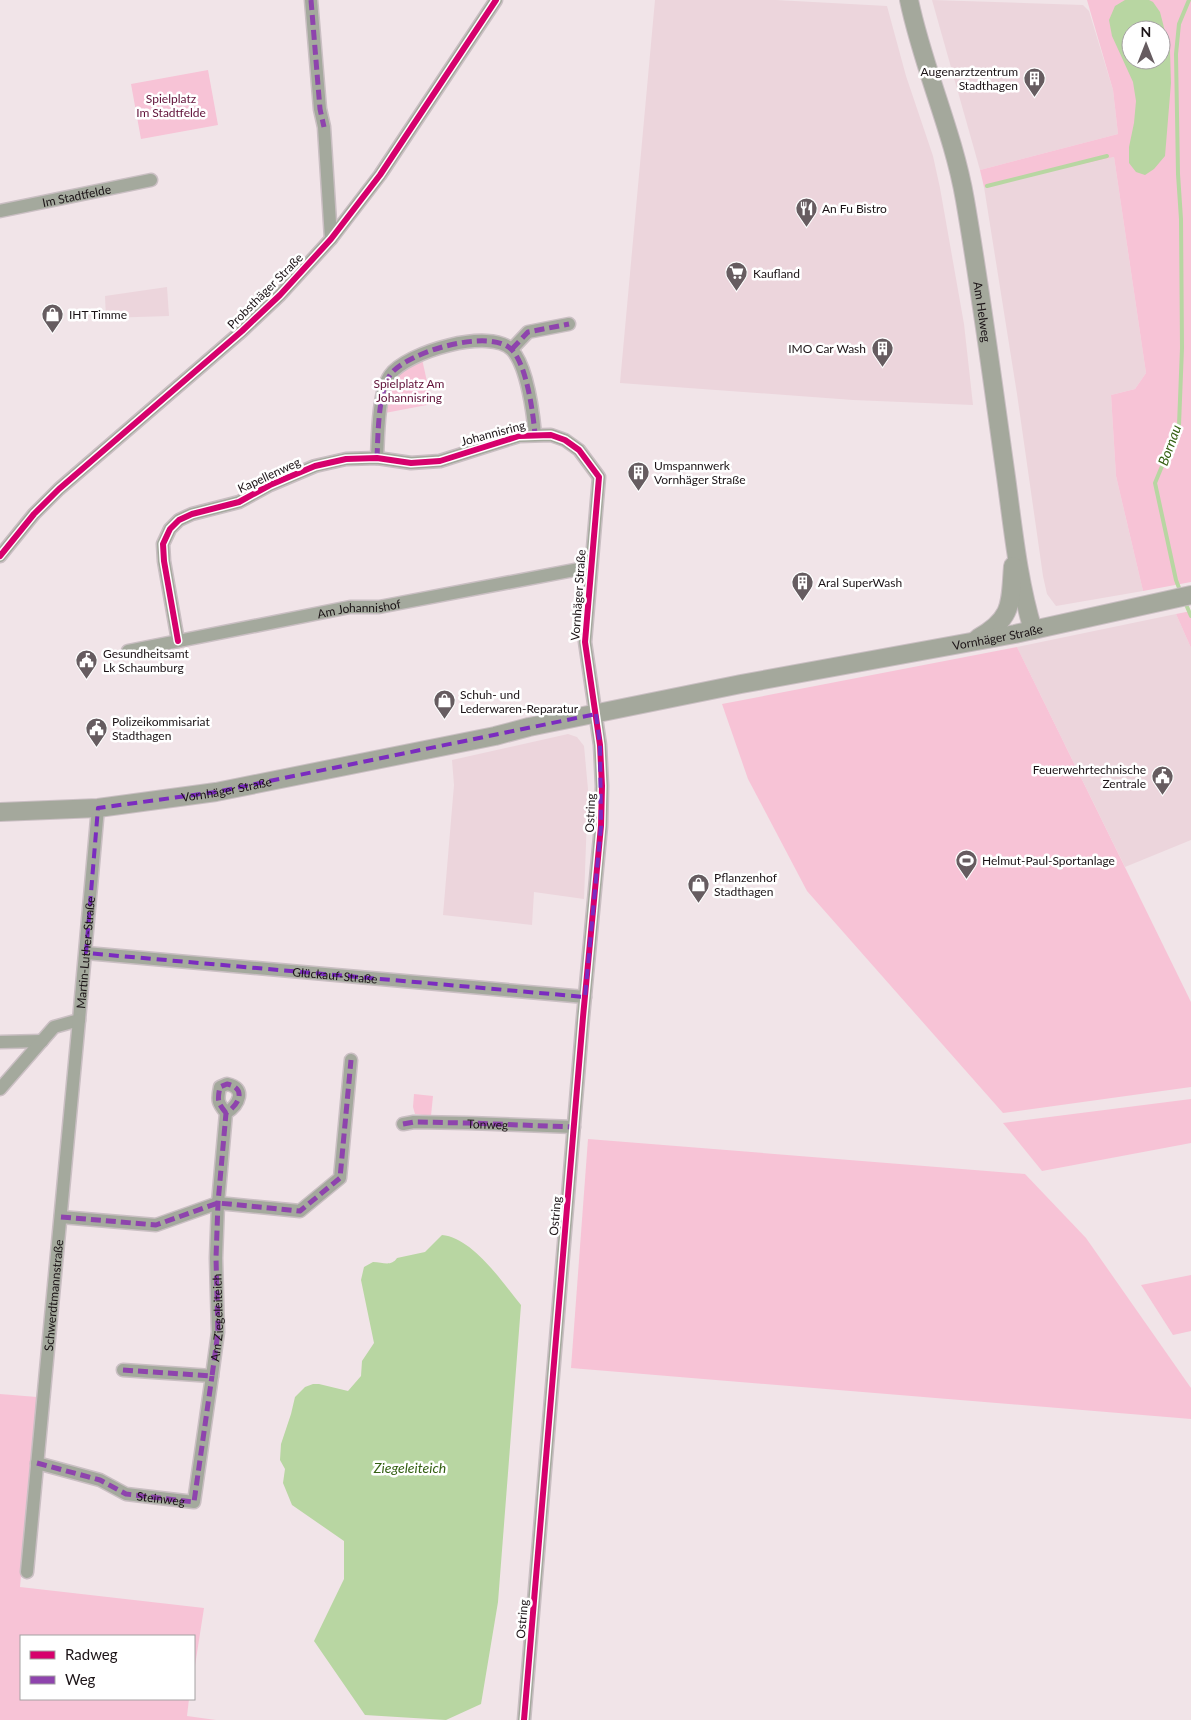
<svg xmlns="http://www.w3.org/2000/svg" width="1191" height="1720" font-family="Lato,sans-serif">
	<rect width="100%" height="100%" fill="#f1e4e8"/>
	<g fill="#ecd5dc">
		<polygon points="655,0 776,0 887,6 906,76 933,156 940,188 964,324 973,405 853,400 620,383"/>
		<polygon points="932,0 1083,5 1089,11 1113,90 1118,134 980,170"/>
		<polygon points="1114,157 1146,373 1135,389 1111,395 1116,476 1143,591 1056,606 1047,594 1043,576 1017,394 984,187"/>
		<polygon points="167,287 169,316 106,318 105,296"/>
		<polygon points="1176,614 1191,648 1191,840 1125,867 1017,647"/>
		<polygon points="568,734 577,737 584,746 588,789 584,899 534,892 532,925 443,915 454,785 452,760"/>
	</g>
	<g fill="#f7c3d6" fill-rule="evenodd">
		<path d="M 1087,0 L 1191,0 L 1191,582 L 1143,591 L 1116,476 L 1111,395 L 1135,389 L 1146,373 L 1114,157 L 984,187 L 980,170 L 1118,134 L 1113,90 ZM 1131,30 L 1161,30 L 1161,60 L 1131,60 Z"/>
		<polygon points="208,70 218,125 141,139 131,84"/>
		<polygon points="422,359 432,404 385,413 392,381 409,366"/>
		<polygon points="1191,611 1191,648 1176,614"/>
		<polygon points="1017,647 1191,1002 1191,1087 1003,1113 807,891 748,779 722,704"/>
		<polygon points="414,1094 433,1096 431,1116 415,1114 413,1107"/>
		<polygon points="1191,1099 1191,1143 1042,1171 1003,1123"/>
		<polygon points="588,1139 1025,1174 1086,1238 1191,1388 1191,1419 571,1368"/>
		<polygon points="1191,1275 1191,1331 1173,1335 1141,1285"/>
		<polygon points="0,1394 37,1397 20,1587 204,1608 194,1672 194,1636 21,1636 21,1699 189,1699 187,1716 216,1720 0,1720"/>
	</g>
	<g fill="#b8d6a2" fill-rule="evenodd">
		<path d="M 1125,0 L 1149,0 L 1153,2 L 1160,12 L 1170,51 L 1171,83 L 1165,156 L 1154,169 L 1145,175 L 1136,172 L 1129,163 L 1129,147 L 1134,123 L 1136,101 L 1133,82 L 1112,36 L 1109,20 L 1115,6 ZM 1131,30 L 1161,30 L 1161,60 L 1131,60 Z"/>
		<path d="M 442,1235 C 473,1238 502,1282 521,1305 L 498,1602 L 481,1704 L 446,1720 L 365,1715 L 314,1641 L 344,1579 L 344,1541 L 292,1505 L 283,1483 L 285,1469 L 280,1460 L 281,1444 L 291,1414 L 295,1397 L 305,1387 L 313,1384 L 319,1384 L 348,1391 L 361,1376 L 362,1361 L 374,1343 L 361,1280 L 364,1267 L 373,1262 C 383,1262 391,1267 397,1258 L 425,1252 Z"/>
	</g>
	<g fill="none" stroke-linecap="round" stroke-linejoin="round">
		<g stroke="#b8d6a2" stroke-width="4">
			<polyline points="987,186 1107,156"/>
			<polyline points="1181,593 1176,580 1155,483 1179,425 1182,348 1181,219 1178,174 1176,54 1179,24 1189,0"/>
			<polyline points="1185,602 1191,616"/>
		</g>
		<defs>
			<g id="minor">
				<polyline points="311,0 320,109 324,127 331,239"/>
				<path id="s1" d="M 0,211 L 151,180"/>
				<polyline points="512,349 528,332 569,324"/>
				<path d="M 377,458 C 378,437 378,392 390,375 C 406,352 491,327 512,350 C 527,366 533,413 535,434"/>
				<polyline points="0,556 34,514 59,489 242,331 280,295 331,239 380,175 496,0"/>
				<polyline points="178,641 164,561 163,544 170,529 179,520 192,514 239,502 270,485 315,466 346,459 377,458 411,463 440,461 519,436 551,435 565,440 579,450 599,477 585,642 600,745 602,786 601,826 583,1017 524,1720"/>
				<path id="s2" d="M 128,651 L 350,607 L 379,607 L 590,567"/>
				<path id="s3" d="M 86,953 L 585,997"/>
				<polyline points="0,1042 42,1041"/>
				<path id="s4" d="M 0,1089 L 54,1027 L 79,1020 L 98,808"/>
				<path id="s5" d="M 403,1124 L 414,1122 L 468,1123 L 574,1127"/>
				<polyline points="61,1217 156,1225 218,1203 300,1211 340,1178 351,1060"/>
				<path id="s6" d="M 123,1370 L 212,1376 L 218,1332 L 216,1258 L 218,1203 L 226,1113 C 239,1105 247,1088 227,1084 L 220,1087 C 217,1101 218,1103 226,1113"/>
				<path id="s7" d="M 37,1463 L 100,1480 L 126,1494 L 194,1502 L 212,1376"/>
				<path id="s8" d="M 27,1572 L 79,1020"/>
			</g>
			<g id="secondary">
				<path id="s9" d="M 909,0 C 923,68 953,131 965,200 C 981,292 993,385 1006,477 C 1013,528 1018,581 1033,630"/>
				<path d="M 978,638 C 1014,618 1010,602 1013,566"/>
				<path id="s10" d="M 0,812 L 98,808 L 216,792 L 495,736 L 529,727 L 741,684 L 1015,634 L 1191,595"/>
			</g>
		</defs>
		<use href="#minor" stroke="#cabfc3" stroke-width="15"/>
		<use href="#secondary" stroke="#cabfc3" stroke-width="20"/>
		<use href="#minor" stroke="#a4a99d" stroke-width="12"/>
		<use href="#secondary" stroke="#a4a89c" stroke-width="18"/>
		<g stroke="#8e44ad" stroke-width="5" stroke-dasharray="10 5" stroke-linecap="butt">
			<polyline points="311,0 320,109 324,127"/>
			<polyline points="512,349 528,332 569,324"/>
			<path d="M 377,458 C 378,437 378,392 390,375 C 406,352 491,327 512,350 C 527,366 533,413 535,434"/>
			<polyline points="403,1124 414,1122 468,1123 574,1127"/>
			<polyline points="61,1217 156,1225 218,1203 300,1211 340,1178 351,1060"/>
			<path d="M 123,1370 L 212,1376 L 218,1332 L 216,1258 L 218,1203 L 226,1113 C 239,1105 247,1088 227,1084 L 220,1087 C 217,1101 218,1103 226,1113"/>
			<polyline points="37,1463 100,1480 126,1494 194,1502 212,1376"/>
		</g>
		<defs>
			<g id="cycleway">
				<polyline points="0,556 34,514 59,489 242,331 280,295 331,239 380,175 496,0"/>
				<polyline points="178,641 164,561 163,544 170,529 179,520 192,514 239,502 270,485 315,466 346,459 377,458 411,463 440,461 519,436 551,435 565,440 579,450 599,477 585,642 600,745 602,786 601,826 583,1017 524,1720"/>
			</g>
		</defs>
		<use href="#cycleway" stroke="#fff" stroke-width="9"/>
		<use href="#cycleway" stroke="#d6006c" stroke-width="6"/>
	</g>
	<path fill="none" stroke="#7b2cbf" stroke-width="4" stroke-dasharray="10 6" stroke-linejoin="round" d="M 596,714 L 600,745 L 601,826 L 585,997 L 86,953 L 98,808 L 216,792 Z"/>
	<defs>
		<symbol id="building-pin" viewBox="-11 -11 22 30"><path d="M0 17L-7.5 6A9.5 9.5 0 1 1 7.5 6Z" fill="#665c60" stroke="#fff"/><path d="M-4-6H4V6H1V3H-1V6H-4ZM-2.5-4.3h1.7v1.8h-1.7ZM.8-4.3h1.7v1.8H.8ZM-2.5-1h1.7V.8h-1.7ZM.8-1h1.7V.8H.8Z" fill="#fff"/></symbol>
		<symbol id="restaurant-pin" viewBox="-11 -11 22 30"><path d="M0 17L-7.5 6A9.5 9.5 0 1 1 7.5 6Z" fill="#665c60" stroke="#fff"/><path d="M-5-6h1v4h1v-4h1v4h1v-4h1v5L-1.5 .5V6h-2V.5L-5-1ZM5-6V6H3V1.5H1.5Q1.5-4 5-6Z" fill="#fff"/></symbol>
		<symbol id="supermarket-pin" viewBox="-11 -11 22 30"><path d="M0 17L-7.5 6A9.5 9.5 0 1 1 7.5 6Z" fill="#665c60" stroke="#fff"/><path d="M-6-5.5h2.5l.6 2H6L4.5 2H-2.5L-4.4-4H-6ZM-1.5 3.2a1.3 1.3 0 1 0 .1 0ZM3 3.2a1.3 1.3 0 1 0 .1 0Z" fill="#fff"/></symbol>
		<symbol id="shop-pin" viewBox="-11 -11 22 30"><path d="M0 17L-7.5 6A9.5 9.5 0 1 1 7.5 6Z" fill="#665c60" stroke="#fff"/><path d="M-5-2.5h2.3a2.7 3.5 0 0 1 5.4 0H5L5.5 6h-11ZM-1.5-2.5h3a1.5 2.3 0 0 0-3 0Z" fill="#fff"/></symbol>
		<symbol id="civic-pin" viewBox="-11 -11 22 30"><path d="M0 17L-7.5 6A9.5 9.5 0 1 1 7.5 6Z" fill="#665c60" stroke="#fff"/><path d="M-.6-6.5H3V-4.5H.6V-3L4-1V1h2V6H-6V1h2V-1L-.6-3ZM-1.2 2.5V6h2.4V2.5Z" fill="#fff"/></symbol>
		<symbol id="stadium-pin" viewBox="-11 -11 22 30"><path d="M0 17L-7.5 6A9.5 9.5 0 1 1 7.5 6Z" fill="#665c60" stroke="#fff"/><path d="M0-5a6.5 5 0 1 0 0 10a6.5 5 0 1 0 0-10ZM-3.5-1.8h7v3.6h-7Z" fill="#fff"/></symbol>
	</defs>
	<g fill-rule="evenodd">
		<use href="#building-pin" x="1022" y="66" width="25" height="34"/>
		<use href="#restaurant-pin" x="794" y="196" width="25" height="34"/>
		<use href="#supermarket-pin" x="724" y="260" width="25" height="34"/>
		<use href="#shop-pin" x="40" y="302" width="25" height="34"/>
		<use href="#building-pin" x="870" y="336" width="25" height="34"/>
		<use href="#building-pin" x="626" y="460" width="25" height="34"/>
		<use href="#building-pin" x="790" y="570" width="25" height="34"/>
		<use href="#civic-pin" x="74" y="648" width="25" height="34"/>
		<use href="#shop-pin" x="432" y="688" width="25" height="34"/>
		<use href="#civic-pin" x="84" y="716" width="25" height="34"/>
		<use href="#civic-pin" x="1150" y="764" width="25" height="34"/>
		<use href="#stadium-pin" x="954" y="848" width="25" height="34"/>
		<use href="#shop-pin" x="686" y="872" width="25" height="34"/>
	</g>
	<g text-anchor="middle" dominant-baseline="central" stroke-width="5" stroke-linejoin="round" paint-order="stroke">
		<g font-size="12" fill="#1b1316" stroke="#fff" text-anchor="start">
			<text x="1018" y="71" text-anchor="end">Augenarztzentrum<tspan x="1018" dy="14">Stadthagen</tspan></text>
			<text x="822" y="208">An Fu Bistro</text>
			<text x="753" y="273">Kaufland</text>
			<text x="69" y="314">IHT Timme</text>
			<text x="866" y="348" text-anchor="end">IMO Car Wash</text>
			<text x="654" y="465">Umspannwerk<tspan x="654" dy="14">Vornhäger Straße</tspan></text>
			<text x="818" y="582">Aral SuperWash</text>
			<text x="103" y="653">Gesundheitsamt<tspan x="103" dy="14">Lk Schaumburg</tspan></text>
			<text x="460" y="694">Schuh- und<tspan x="460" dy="14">Lederwaren-Reparatur</tspan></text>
			<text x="112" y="721">Polizeikommisariat<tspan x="112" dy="14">Stadthagen</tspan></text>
			<text x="1146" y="769" text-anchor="end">Feuerwehrtechnische<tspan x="1146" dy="14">Zentrale</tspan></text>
			<text x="982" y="860">Helmut-Paul-Sportanlage</text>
			<text x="714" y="877">Pflanzenhof<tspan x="714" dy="14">Stadthagen</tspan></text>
		</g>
		<g font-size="12" fill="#601138" stroke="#fff">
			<text x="171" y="98">Spielplatz<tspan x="171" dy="14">Im Stadtfelde</tspan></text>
			<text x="409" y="383">Spielplatz Am<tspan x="409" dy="14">Johannisring</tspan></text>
		</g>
		<g font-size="12" fill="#1b1316" stroke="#fff">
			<text stroke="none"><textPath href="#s1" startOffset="78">Im Stadtfelde</textPath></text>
			<text transform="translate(265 291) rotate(-45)">Probsthäger Straße</text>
			<text stroke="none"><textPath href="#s9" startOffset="321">Am Helweg</textPath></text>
			<text transform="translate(493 433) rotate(-15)">Johannisring</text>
			<text transform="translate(269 475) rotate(-25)">Kapellenweg</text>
			<text transform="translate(578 595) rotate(-86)">Vornhäger Straße</text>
			<text stroke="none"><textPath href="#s2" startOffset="235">Am Johannishof</textPath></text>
			<text stroke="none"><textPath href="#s10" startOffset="1014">Vornhäger Straße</textPath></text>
			<text stroke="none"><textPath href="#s10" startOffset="228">Vornhäger Straße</textPath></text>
			<text transform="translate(590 813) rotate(-88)">Ostring</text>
			<text stroke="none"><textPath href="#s4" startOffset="176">Martin-Luther-Straße</textPath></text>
			<text stroke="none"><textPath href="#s3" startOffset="250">Glückauf-Straße</textPath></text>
			<text stroke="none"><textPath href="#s5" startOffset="85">Tonweg</textPath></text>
			<text transform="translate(555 1216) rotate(-85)">Ostring</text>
			<text stroke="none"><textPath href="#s8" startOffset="278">Schwerdtmannstraße</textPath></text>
			<text stroke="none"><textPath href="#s6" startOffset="148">Am Ziegeleiteich</textPath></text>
			<text stroke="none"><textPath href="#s7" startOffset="130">Steinweg</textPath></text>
			<text transform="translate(522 1619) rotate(-85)">Ostring</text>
		</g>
		<g font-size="14" font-style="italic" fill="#356114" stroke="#fff">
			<text transform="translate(1169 445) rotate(-70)">Bornau</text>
			<text x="410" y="1467">Ziegeleiteich</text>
		</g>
	</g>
	<rect x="20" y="1635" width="175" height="65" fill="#ffffff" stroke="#a4a1a2"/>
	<rect x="30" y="1651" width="25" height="8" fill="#d6006c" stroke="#a4a1a2"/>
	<text x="65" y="1660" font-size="15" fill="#1b1316">Radweg</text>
	<rect x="30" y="1676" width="25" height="8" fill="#8e44ad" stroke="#a4a1a2"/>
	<text x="65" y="1685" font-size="15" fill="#1b1316">Weg</text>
	<g transform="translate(1146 45)"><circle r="24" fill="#ffffff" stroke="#a4a1a2"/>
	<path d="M0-4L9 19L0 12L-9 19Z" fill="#665c60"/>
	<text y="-8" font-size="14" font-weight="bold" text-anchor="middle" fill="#1b1316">N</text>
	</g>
</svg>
